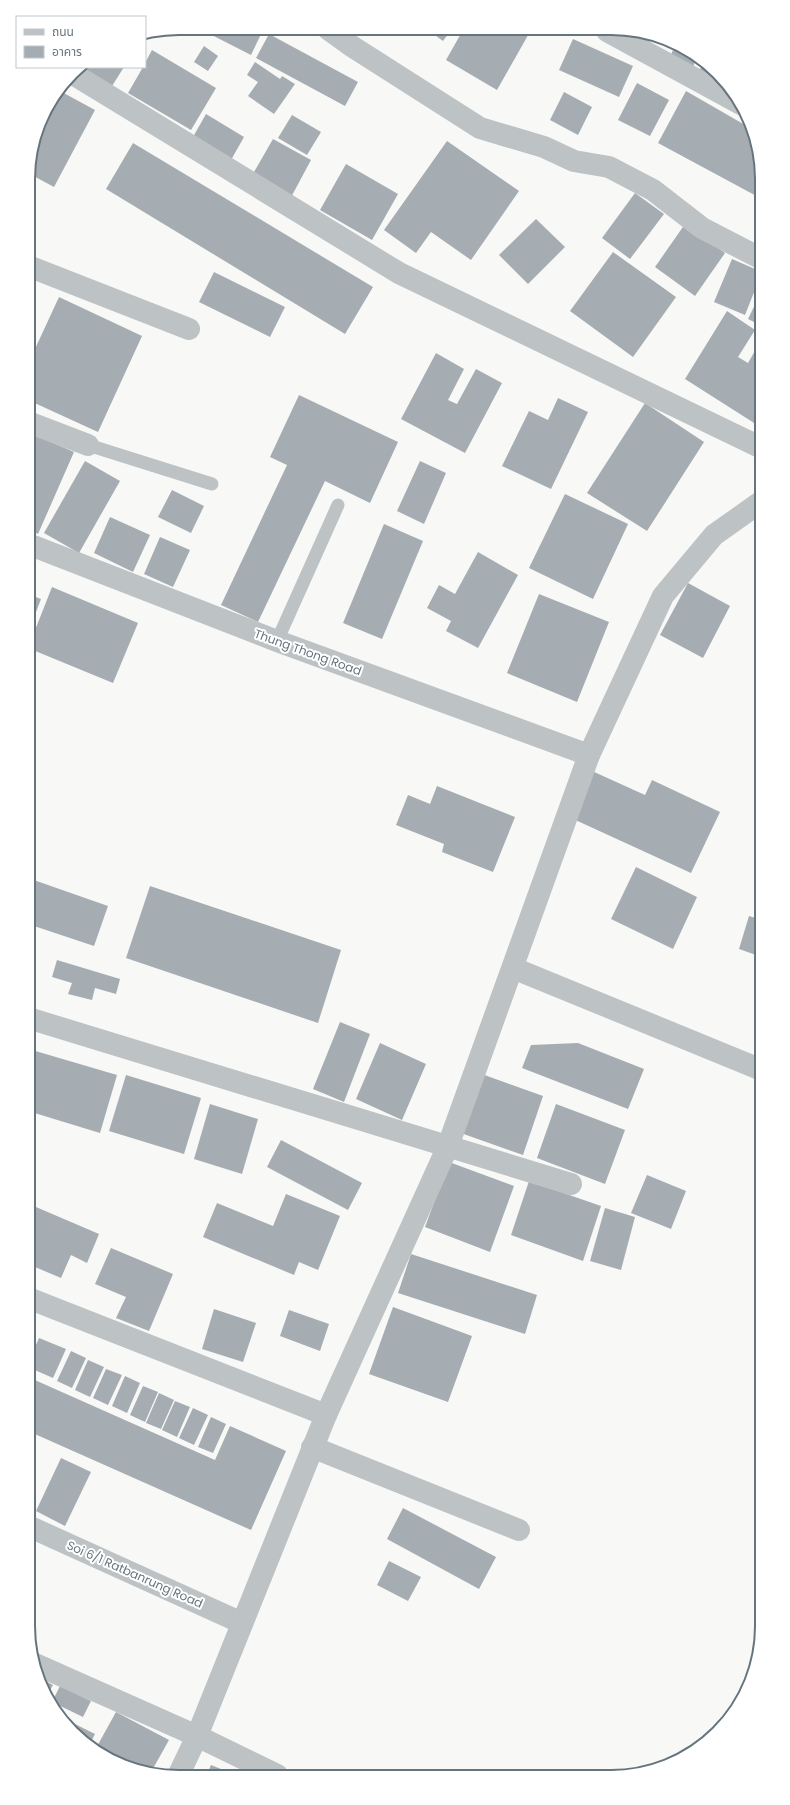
<svg xmlns="http://www.w3.org/2000/svg" width="790" height="1805" font-family="Poppins,'Noto Sans Thai',sans-serif">
	<rect width="100%" height="100%" fill="#f8f8f6"/>
	<g fill="#a5adb2">
		<polygon points="198,28 260,29 263,30 251,55"/>
		<polygon points="428,30 451,30 443,41"/>
		<polygon points="463,30 531,30 497,90 446,60"/>
		<polygon points="269,34 358,82 345,106 256,58"/>
		<polygon points="573,39 633,66 619,97 559,70"/>
		<polygon points="676,43 697,56 693,67 670,57"/>
		<polygon points="204,46 218,56 208,71 194,62"/>
		<polygon points="152,50 216,88 191,130 128,93 143,67 145,67 145,63"/>
		<polygon points="704,61 711,66 722,78 718,86 697,75"/>
		<polygon points="255,62 280,79 282,76 295,84 274,114 248,96 258,82 247,75"/>
		<polygon points="80,67 124,67 112,86"/>
		<polygon points="637,83 669,100 650,136 618,120"/>
		<polygon points="60,91 95,110 54,187 28,173 28,169 44,112"/>
		<polygon points="686,91 752,129 757,140 762,179 762,199 658,143"/>
		<polygon points="564,92 592,107 578,135 550,120"/>
		<polygon points="206,114 244,137 231,160 193,137"/>
		<polygon points="292,115 321,132 307,155 278,138"/>
		<polygon points="273,139 311,160 289,201 250,179"/>
		<polygon points="447,141 519,191 471,260 431,232 416,253 384,230"/>
		<polygon points="133,143 373,287 345,334 106,189"/>
		<polygon points="346,164 398,194 372,240 320,210"/>
		<polygon points="635,193 664,214 630,259 602,238"/>
		<polygon points="536,219 565,247 528,284 499,255"/>
		<polygon points="685,224 725,253 695,296 655,267"/>
		<polygon points="613,252 676,297 633,357 570,311"/>
		<polygon points="732,259 762,272 745,315 714,302"/>
		<polygon points="214,272 285,307 270,337 199,302"/>
		<polygon points="762,290 762,326 748,319"/>
		<polygon points="59,297 142,336 98,432 28,400 28,364"/>
		<polygon points="727,311 755,330 738,357 748,363 756,349 762,353 762,428 685,379"/>
		<polygon points="436,353 464,369 448,400 457,404 476,369 502,383 465,453 401,419"/>
		<polygon points="299,395 398,442 370,503 325,481 258,622 221,605 287,465 270,457"/>
		<polygon points="558,398 588,412 551,489 502,466 529,411 548,420"/>
		<polygon points="645,403 704,442 647,531 587,493"/>
		<polygon points="28,432 74,452 38,534 28,529"/>
		<polygon points="85,461 120,481 79,553 44,533"/>
		<polygon points="420,461 446,473 424,524 397,511"/>
		<polygon points="172,490 204,506 191,533 158,517"/>
		<polygon points="565,494 628,524 593,599 529,568"/>
		<polygon points="110,517 150,535 133,572 94,553"/>
		<polygon points="384,524 423,541 382,639 343,623"/>
		<polygon points="160,537 190,550 173,587 144,574"/>
		<polygon points="478,552 518,575 478,648 446,631 451,621 427,608 439,585 455,594"/>
		<polygon points="688,583 730,606 703,658 660,635"/>
		<polygon points="52,587 138,623 113,683 28,648"/>
		<polygon points="28,594 41,599 28,633"/>
		<polygon points="539,594 609,622 577,702 507,673"/>
		<polygon points="592,771 645,795 652,780 720,812 691,873 571,818"/>
		<polygon points="437,786 515,817 493,872 442,852 444,844 396,825 408,795 430,804"/>
		<polygon points="636,867 697,897 673,949 611,919"/>
		<polygon points="28,878 108,906 94,946 28,924"/>
		<polygon points="150,886 341,950 318,1023 126,958"/>
		<polygon points="749,916 762,920 762,945 759,956 739,949"/>
		<polygon points="57,960 120,979 116,994 95,988 92,1000 68,994 72,983 52,977"/>
		<polygon points="340,1022 370,1034 344,1102 313,1089"/>
		<polygon points="380,1043 426,1064 402,1120 356,1099"/>
		<polygon points="578,1043 644,1069 628,1109 522,1068 531,1045"/>
		<polygon points="32,1050 117,1075 100,1133 28,1111 28,1064"/>
		<polygon points="479,1073 543,1096 523,1155 458,1132"/>
		<polygon points="126,1075 201,1098 184,1154 109,1131"/>
		<polygon points="210,1104 258,1119 242,1174 194,1159"/>
		<polygon points="556,1104 625,1130 605,1184 537,1158"/>
		<polygon points="281,1140 362,1183 348,1210 267,1167"/>
		<polygon points="449,1162 514,1186 490,1252 425,1227"/>
		<polygon points="647,1175 686,1191 671,1229 631,1213"/>
		<polygon points="529,1181 601,1206 583,1261 511,1235"/>
		<polygon points="286,1194 340,1216 318,1270 299,1262 294,1275 203,1237 217,1203 273,1226"/>
		<polygon points="36,1207 99,1234 87,1263 71,1255 61,1278 28,1264 28,1227"/>
		<polygon points="605,1208 635,1217 621,1270 590,1261"/>
		<polygon points="111,1248 173,1274 149,1331 116,1318 126,1297 95,1284"/>
		<polygon points="411,1254 537,1295 525,1334 398,1293"/>
		<polygon points="393,1307 472,1336 448,1402 369,1374"/>
		<polygon points="214,1309 256,1323 243,1362 202,1349"/>
		<polygon points="289,1310 329,1324 320,1351 280,1336"/>
		<polygon points="39,1338 66,1349 53,1378 28,1367 28,1363"/>
		<polygon points="71,1351 86,1358 72,1388 57,1381"/>
		<polygon points="88,1360 104,1367 90,1397 75,1390"/>
		<polygon points="106,1369 122,1375 108,1405 93,1398"/>
		<polygon points="125,1376 140,1383 127,1413 112,1406"/>
		<polygon points="28,1377 215,1460 230,1426 286,1451 251,1530 28,1431"/>
		<polygon points="143,1386 158,1392 145,1422 130,1415"/>
		<polygon points="159,1393 174,1400 161,1429 146,1423"/>
		<polygon points="175,1401 190,1407 177,1437 162,1430"/>
		<polygon points="193,1408 208,1415 194,1445 179,1438"/>
		<polygon points="211,1417 226,1424 213,1453 198,1447"/>
		<polygon points="61,1458 91,1472 65,1526 36,1511"/>
		<polygon points="403,1508 496,1557 479,1589 387,1539"/>
		<polygon points="389,1561 421,1577 408,1601 377,1585"/>
		<polygon points="38,1677 53,1685 46,1697"/>
		<polygon points="60,1686 91,1701 83,1717 52,1702"/>
		<polygon points="116,1712 169,1740 150,1774 112,1762 95,1750"/>
		<polygon points="61,1717 95,1734 89,1746 79,1739"/>
		<polygon points="211,1765 236,1775 207,1774"/>
	</g>
	<g fill="none" stroke-linecap="round" stroke-linejoin="round">
		<g stroke="#bdc2c5" stroke-width="13">
			<polyline points="88,445 212,484"/>
			<polyline points="277,641 338,505"/>
		</g>
		<g stroke="#bdc2c5" stroke-width="22">
			<polyline points="328,29 353,47 480,128 544,147 574,161 609,167 653,190 702,228 762,259"/>
			<polyline points="607,31 741,104"/>
			<polyline points="73,74 399,273 762,448"/>
			<polyline points="28,266 189,329"/>
			<polyline points="28,422 88,445"/>
			<polyline points="28,544 277,641 589,755"/>
			<polyline points="513,968 762,1070"/>
			<polyline points="28,1018 571,1184"/>
			<polyline points="28,1298 326,1415"/>
			<polyline points="312,1447 519,1530"/>
			<polyline points="28,1526 242,1623"/>
			<polyline points="33,1663 197,1736 277,1775"/>
		</g>
		<polyline stroke="#bdc2c5" stroke-width="22" points="179,1774 197,1736 326,1415 448,1146 589,755 663,596 714,535 762,501"/>
	</g>
	<g text-anchor="middle" dominant-baseline="central" stroke-width="4" stroke-linejoin="round" paint-order="stroke">
		<g font-size="12" fill="#66747d" stroke="#fff">
			<text transform="translate(308 652) rotate(20)">Thung Thong Road</text>
			<text transform="translate(135 1574) rotate(24)">Soi 6/1 Ratbanrung Road</text>
		</g>
	</g>
	<path d="M0 0H790V1805H0ZM179 35H611A144 144 0 0 1 755 179V1626A144 144 0 0 1 611 1770H179A144 144 0 0 1 35 1626V179A144 144 0 0 1 179 35Z" fill="#fff" fill-rule="evenodd"/>
	<path fill="none" stroke="#66747d" stroke-width="2" d="M179 35H611A144 144 0 0 1 755 179V1626A144 144 0 0 1 611 1770H179A144 144 0 0 1 35 1626V179A144 144 0 0 1 179 35Z"/>
	<rect x="16" y="16" width="130" height="52" fill="#ffffff" stroke="#c2c7cb"/>
	<rect x="24" y="29" width="20" height="6" fill="#bdc2c5" stroke="#c2c7cb"/>
	<text x="52" y="36" font-size="12" fill="#66747d">ถนน</text>
	<rect x="24" y="46" width="20" height="12" fill="#a5adb2" stroke="#c2c7cb"/>
	<text x="52" y="56" font-size="12" fill="#66747d">อาคาร</text>
</svg>
